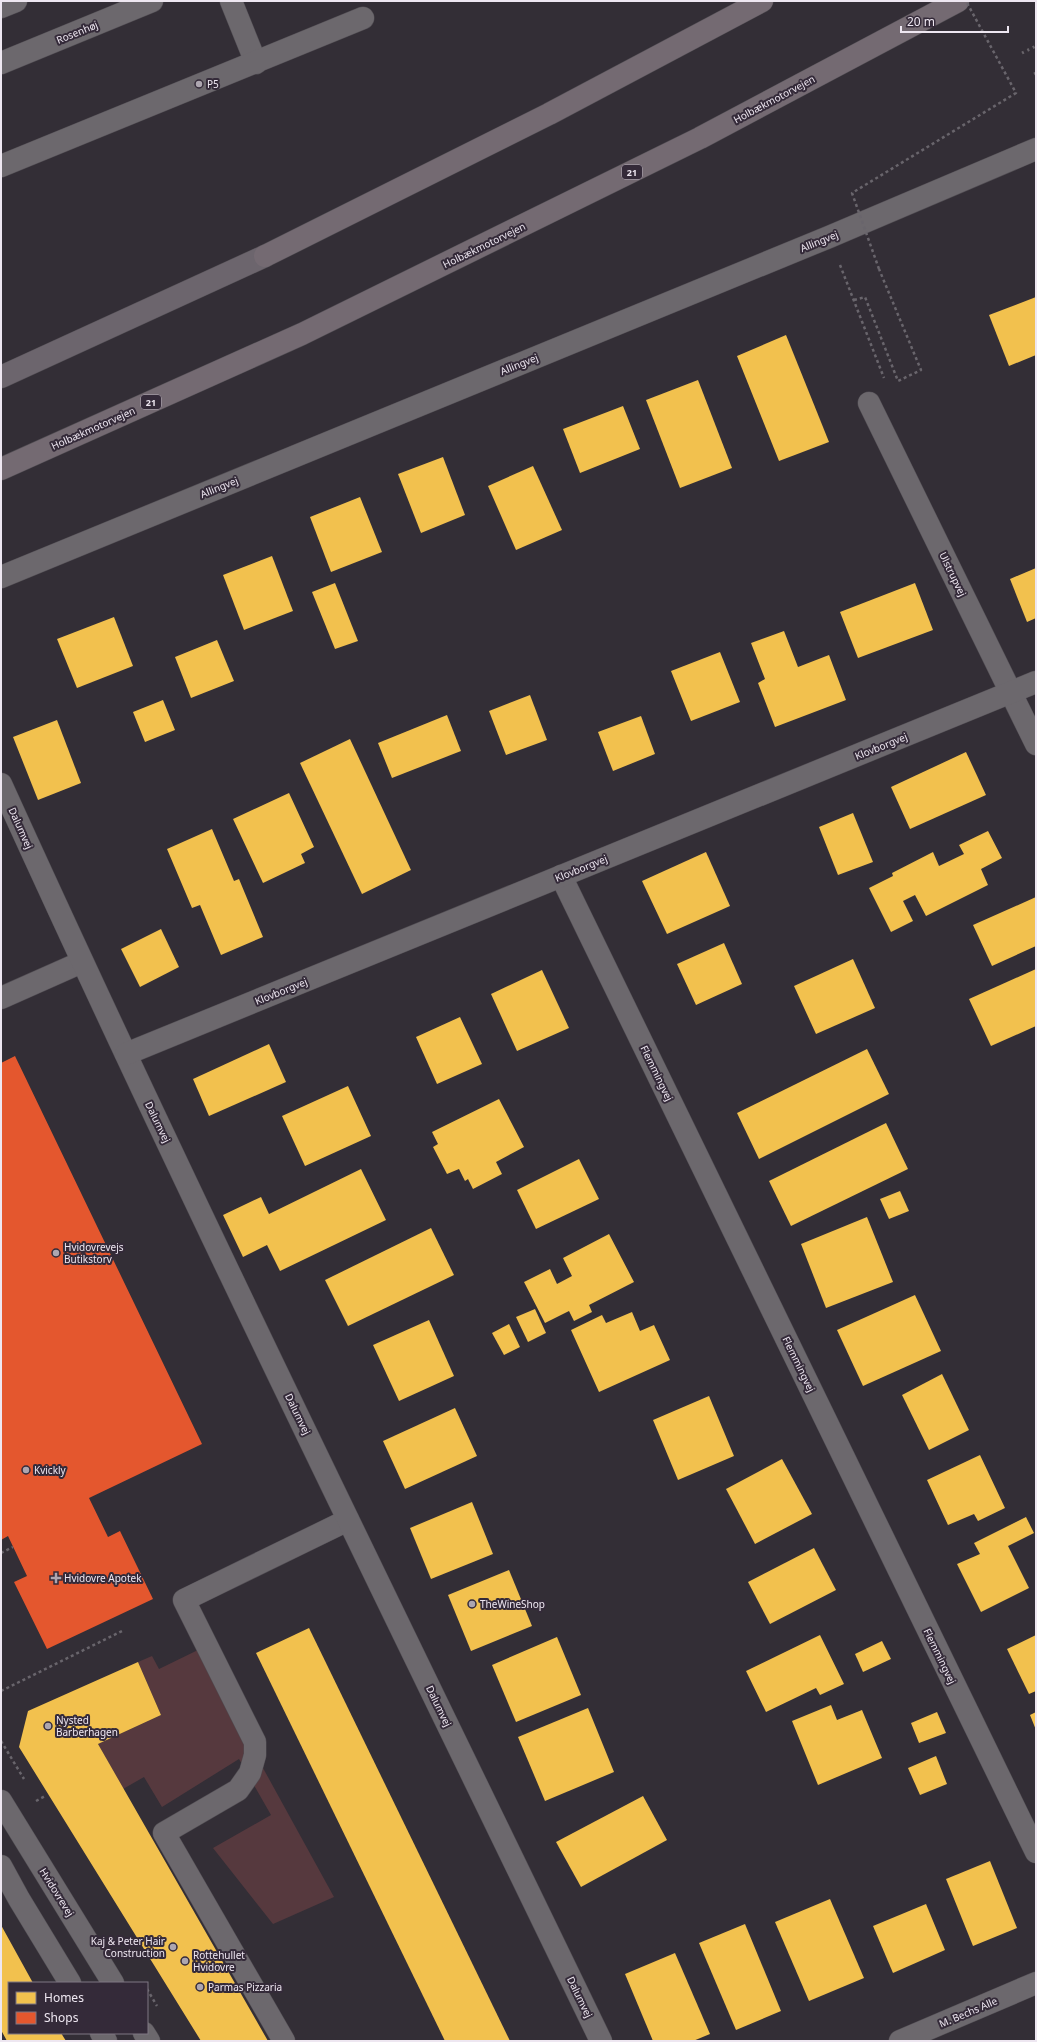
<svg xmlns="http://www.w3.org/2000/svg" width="1037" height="2042" font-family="'Noto Sans',sans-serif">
	<rect width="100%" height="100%" fill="#332e36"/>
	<polygon fill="#56393e" points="198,1650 334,1897 273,1924 213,1848 271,1815 239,1759 162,1807 144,1777 123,1789 98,1744 161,1715 138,1662 152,1656 159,1669"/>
	<g fill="#f2c14e">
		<polygon points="1036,297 1036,355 1009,366 989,315"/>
		<polygon points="786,335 829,442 779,461 737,356"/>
		<polygon points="698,380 732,468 680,488 646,400"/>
		<polygon points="623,406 640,449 580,473 563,429"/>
		<polygon points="443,457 465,515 421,533 398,474"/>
		<polygon points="533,466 562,530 516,550 488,486"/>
		<polygon points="360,497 382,552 331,572 310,517"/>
		<polygon points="272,556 293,611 244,630 223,575"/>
		<polygon points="1036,568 1036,618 1027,622 1010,579"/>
		<polygon points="335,583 358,641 335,649 312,592"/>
		<polygon points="915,583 933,630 858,658 840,612"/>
		<polygon points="114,617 133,666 77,688 57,639"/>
		<polygon points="784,631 798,667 829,655 846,700 775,727 758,683 765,679 751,643"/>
		<polygon points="217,640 234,681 191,698 175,657"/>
		<polygon points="720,652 740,702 691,721 671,671"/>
		<polygon points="530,695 547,740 506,755 489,711"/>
		<polygon points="163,700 175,730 145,742 133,712"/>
		<polygon points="447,715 461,751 392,778 378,743"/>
		<polygon points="641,716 655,754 613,771 598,732"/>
		<polygon points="57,720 81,783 38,800 13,737"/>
		<polygon points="350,739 411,870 362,894 300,763"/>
		<polygon points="966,752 986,795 910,829 891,787"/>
		<polygon points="289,793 314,847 301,854 305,863 263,883 233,819"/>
		<polygon points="853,813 873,862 838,875 819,827"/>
		<polygon points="212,829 234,881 239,879 263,937 221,955 200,905 192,908 167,849"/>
		<polygon points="988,831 1002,858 981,869 988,885 926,916 915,895 903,901 913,921 891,932 869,888 893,876 892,873 933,852 939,866 964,854 959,845"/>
		<polygon points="706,852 730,906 667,934 642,881"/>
		<polygon points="1036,897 1036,946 992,966 973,925"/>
		<polygon points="161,929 179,967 140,987 121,949"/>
		<polygon points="724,943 742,984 696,1005 677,964"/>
		<polygon points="853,959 875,1008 816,1034 794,986"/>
		<polygon points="1036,969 1036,1026 991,1046 969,999"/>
		<polygon points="542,970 569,1028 517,1051 491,994"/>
		<polygon points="460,1017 482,1064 437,1084 416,1037"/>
		<polygon points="269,1044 286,1082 209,1116 193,1079"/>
		<polygon points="867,1049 889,1094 759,1159 737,1113"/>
		<polygon points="348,1086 371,1136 305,1166 282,1116"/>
		<polygon points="499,1099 524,1147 496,1162 502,1174 473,1189 468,1179 465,1181 459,1169 447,1174 433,1147 438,1144 432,1132"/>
		<polygon points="886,1123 908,1169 791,1226 769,1181"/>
		<polygon points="579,1159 599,1199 536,1229 517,1190"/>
		<polygon points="361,1169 386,1220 280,1271 267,1245 243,1257 223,1215 261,1197 269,1214"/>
		<polygon points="900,1191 909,1211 889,1219 880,1199"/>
		<polygon points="867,1217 893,1282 826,1308 801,1244"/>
		<polygon points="431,1228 454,1275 348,1326 325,1280"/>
		<polygon points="609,1234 634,1282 589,1305 592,1312 574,1321 569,1311 545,1323 524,1282 550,1269 557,1284 572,1276 563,1258"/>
		<polygon points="915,1295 941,1351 863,1386 837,1330"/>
		<polygon points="535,1309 546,1333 528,1342 516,1317"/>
		<polygon points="632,1312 640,1331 654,1325 670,1360 599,1392 571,1330 602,1315 606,1323"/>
		<polygon points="429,1320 454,1376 399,1401 373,1345"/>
		<polygon points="509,1324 520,1347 504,1355 492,1333"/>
		<polygon points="942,1374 969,1430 929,1450 902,1395"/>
		<polygon points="709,1396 734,1456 678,1480 653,1420"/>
		<polygon points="455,1408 477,1456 405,1489 383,1441"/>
		<polygon points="980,1455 1005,1508 978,1521 974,1514 948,1525 927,1480"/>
		<polygon points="782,1459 812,1514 755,1544 726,1489"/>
		<polygon points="472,1502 493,1554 431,1579 410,1528"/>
		<polygon points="1026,1517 1034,1533 1008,1546 1029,1588 981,1612 957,1564 980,1554 974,1543"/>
		<polygon points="814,1548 836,1590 770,1624 748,1582"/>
		<polygon points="509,1570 532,1626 471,1651 448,1595"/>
		<polygon points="309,1628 510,2041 445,2041 256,1653"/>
		<polygon points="820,1635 844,1684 820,1695 816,1688 766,1712 746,1671"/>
		<polygon points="1036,1635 1036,1691 1029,1694 1007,1649"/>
		<polygon points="557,1637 581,1695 516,1722 492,1665"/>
		<polygon points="882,1641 891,1659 863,1672 855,1654"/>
		<polygon points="138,1662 161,1715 98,1744 268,2041 201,2041 19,1747 28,1711"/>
		<polygon points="831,1705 837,1720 862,1710 882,1758 818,1785 792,1721"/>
		<polygon points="588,1708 614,1772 545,1801 518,1737"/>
		<polygon points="937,1712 946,1733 919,1743 911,1723"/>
		<polygon points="1036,1712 1036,1730 1030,1715"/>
		<polygon points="936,1756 947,1784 920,1795 908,1768"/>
		<polygon points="643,1796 667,1840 581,1887 556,1842"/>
		<polygon points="990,1861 1017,1928 973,1946 946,1879"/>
		<polygon points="830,1899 864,1978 809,2001 775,1922"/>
		<polygon points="926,1904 945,1950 893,1973 873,1926"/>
		<polygon points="745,1924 781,2011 736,2030 699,1943"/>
		<polygon points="1,1925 33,1983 9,1983 9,2033 61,2033 66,2041 7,2041 1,2030"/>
		<polygon points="675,1953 710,2034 693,2041 653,2041 625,1974"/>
	</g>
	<polygon fill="#e4572e" points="15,1056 202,1444 89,1498 108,1537 120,1531 153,1599 47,1649 14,1582 27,1576 8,1536 1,1540 1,1063"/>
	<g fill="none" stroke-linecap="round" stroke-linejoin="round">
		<defs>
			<g id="lane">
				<polyline points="231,1 256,63"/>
				<polyline points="1,166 363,18"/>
				<polyline points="1,998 82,962"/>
				<polyline points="284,2041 164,1833 238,1790 250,1773 255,1755 255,1742 184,1600 348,1520"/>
			</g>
			<g id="street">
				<polyline points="1,7 16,1"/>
				<polyline points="1,63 152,1"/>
				<polyline points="869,403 1036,744"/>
				<path d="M 1,784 C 193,1207 399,1623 601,2041"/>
				<polyline points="561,876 1036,1852"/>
				<polyline points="126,1054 1036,682"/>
				<polyline points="900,2041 1036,1983"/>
			</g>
			<g id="secondary">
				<polyline points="1,577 829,237 1036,149"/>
				<polyline points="1,1801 113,1983"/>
				<polyline points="1,1866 19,1899 70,1983"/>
				<polyline points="101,2033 106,2041"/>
				<polyline points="144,2033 149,2041"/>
			</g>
			<polyline id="primary" points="1,377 265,256"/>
			<g id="highway">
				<polyline points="265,256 549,114 762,1"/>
				<polyline points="1,469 302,334 700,138 958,1"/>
			</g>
		</defs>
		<use href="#lane" stroke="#514d53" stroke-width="23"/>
		<use href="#street" stroke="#514d53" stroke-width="23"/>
		<use href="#secondary" stroke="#514d53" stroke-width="23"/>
		<use href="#primary" stroke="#514d53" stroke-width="23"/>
		<use href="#highway" stroke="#514d53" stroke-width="23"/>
		<g stroke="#69656c" stroke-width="2.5" stroke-dasharray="3 3" stroke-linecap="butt">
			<polyline points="840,265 884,378"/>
			<polyline points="854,300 865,297 898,381 921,370 879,269"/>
			<polyline points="1,1553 13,1547"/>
			<polyline points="1,1691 122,1631"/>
			<polyline points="1,1741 24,1779"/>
			<polyline points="36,1801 45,1796"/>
			<polyline points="147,1989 157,2006"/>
		</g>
		<use href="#lane" stroke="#6c686d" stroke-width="22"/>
		<use href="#street" stroke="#6c686d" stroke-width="22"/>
		<use href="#secondary" stroke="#6c686d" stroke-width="22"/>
		<use href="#primary" stroke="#6c656d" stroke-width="22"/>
		<use href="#highway" stroke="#746a72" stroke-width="22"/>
		<g stroke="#69656b" stroke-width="3" stroke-dasharray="2 4" stroke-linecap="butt">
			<polyline points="1022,53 1036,46"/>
			<polyline points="1034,74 1036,73"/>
		</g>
		<polyline stroke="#69656c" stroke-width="2.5" stroke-dasharray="3 3" stroke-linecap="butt" points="879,269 852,193 1016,93 966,1"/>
	</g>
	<g fill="#ada6b0" stroke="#342a39" stroke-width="1.5">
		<circle cx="199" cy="84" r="4"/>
		<circle cx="56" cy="1253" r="4"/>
		<circle cx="26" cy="1470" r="4"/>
		<path d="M54 1572h4v4h4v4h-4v4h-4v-4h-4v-4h4z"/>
		<circle cx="472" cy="1604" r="4"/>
		<circle cx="48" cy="1726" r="4"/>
		<circle cx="173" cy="1947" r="4"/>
		<circle cx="185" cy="1961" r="4"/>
		<circle cx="200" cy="1987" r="4"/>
	</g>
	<g text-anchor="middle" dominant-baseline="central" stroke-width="4" stroke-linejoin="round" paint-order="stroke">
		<g fill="#342a39" stroke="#b6aeba" stroke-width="1">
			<rect x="622" y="165" width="20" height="14" rx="3"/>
			<rect x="141" y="395" width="20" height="14" rx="3"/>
		</g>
		<g font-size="9" font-weight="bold" fill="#eee7f1">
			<text x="632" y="172">21</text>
			<text x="151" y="402">21</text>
		</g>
		<g font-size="10" fill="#eee7f1" stroke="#342a39">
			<text transform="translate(77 32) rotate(-22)">Rosenhøj</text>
			<text transform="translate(774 99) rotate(-28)">Holbækmotorvejen</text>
			<text transform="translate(819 241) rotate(-22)">Allingvej</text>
			<text transform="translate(484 245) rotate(-26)">Holbækmotorvejen</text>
			<text transform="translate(519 364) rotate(-22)">Allingvej</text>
			<text transform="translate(93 428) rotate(-24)">Holbækmotorvejen</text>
			<text transform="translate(219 487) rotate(-22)">Allingvej</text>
			<text transform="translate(953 574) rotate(64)">Ulstrupvej</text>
			<text transform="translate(881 746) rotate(-22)">Klovborgvej</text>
			<text transform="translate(21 828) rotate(66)">Dalumvej</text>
			<text transform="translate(581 868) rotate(-22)">Klovborgvej</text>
			<text transform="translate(281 991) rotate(-22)">Klovborgvej</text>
			<text transform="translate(657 1073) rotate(64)">Flemmingvej</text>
			<text transform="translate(158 1122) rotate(64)">Dalumvej</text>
			<text transform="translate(799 1364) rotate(64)">Flemmingvej</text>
			<text transform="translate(298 1414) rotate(64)">Dalumvej</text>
			<text transform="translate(940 1656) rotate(64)">Flemmingvej</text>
			<text transform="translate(439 1706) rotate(64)">Dalumvej</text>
			<text transform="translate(57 1892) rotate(58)">Hvidovrevej</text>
			<text transform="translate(580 1997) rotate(64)">Dalumvej</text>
			<text transform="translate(968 2012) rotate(-23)">M. Bechs Alle</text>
		</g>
		<g font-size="10" fill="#eee7f1" stroke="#342a39" text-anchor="start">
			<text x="207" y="84">P5</text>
			<text x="64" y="1247">Hvidovrevejs<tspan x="64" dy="12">Butikstorv</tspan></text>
			<text x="34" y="1470">Kvickly</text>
			<text x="64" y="1578">Hvidovre Apotek</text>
			<text x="480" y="1604">TheWineShop</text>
			<text x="56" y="1720">Nysted<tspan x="56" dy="12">Barberhagen</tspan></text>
			<text x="165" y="1941" text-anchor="end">Kaj &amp; Peter Hair<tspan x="165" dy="12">Construction</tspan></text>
			<text x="193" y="1955">Rottehullet<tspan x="193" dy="12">Hvidovre</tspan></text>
			<text x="208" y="1987">Parmas Pizzaria</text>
		</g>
	</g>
	<rect width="1037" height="2042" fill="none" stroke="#eee7f1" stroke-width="4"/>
	<rect x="8" y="1982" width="140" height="52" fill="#342a39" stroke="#7e7683"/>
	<rect x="16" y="1992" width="20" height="12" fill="#f2c14e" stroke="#7e7683"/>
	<text x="44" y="2002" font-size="12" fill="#eee7f1">Homes</text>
	<rect x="16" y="2012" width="20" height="12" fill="#e4572e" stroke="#7e7683"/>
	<text x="44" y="2022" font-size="12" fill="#eee7f1">Shops</text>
	<path d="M901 26v6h107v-6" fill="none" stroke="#eee7f1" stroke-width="2"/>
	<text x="907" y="26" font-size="12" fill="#eee7f1" stroke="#342a39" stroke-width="3" paint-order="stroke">20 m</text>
</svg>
